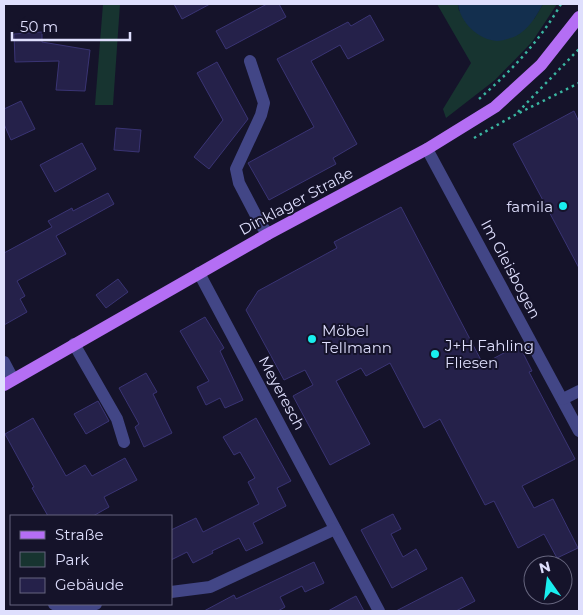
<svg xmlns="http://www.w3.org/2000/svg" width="583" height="615" font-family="Montserrat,sans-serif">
	<rect width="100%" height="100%" fill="#15132a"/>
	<g fill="#173430">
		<polygon points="103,4 120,4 113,105 95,105"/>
		<polygon points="437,4 458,4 459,11 534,19 543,4 557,4 532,42 495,80 446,118 443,109 471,63"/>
	</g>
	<path fill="#132f4e" d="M 458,4 L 543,4 C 537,15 528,30 516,36 C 511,38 502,41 497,41 C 478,40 460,22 458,4 Z"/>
	<g fill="#25214a" stroke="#3a3474">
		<polygon points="174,4 210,4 182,19"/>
		<polygon points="267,4 279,4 286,17 226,49 216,31"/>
		<polygon points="370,15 384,40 348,59 340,45 311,61 357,144 333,158 336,164 269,200 248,163 314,127 277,59 348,22 351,26"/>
		<polygon points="42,32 42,42 90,50 85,91 56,90 59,61 15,62 14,34"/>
		<polygon points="217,62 248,119 209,169 194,157 223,120 197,73"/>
		<polygon points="21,101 35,129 11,140 4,124 4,109"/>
		<polygon points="574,111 579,122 579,268 513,144"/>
		<polygon points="116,128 141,130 139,152 114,150"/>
		<polygon points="82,143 96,169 55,192 40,165"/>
		<polygon points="108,193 114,204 56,236 66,254 17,281 25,296 20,299 27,312 4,325 4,253 52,227 48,221 72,208 73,211"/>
		<polygon points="401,207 483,364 519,345 532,371 529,372 575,459 522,486 534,508 553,499 578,548 557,558 544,534 518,548 494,501 485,505 440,419 424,428 390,363 366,376 361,368 336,381 370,444 330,465 293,396 313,385 305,370 284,380 246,310 258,291 337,248 334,242"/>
		<polygon points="118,279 128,292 106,308 96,295"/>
		<polygon points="205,317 224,348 220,351 243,400 225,408 220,398 206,405 197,387 209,381 180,331"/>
		<polygon points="146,373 157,392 153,394 172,433 144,447 135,427 139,424 119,388"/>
		<polygon points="98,401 109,421 86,434 74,414"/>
		<polygon points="33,418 66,476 85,465 92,476 125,458 137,480 104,497 109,507 93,516 48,516 32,488 34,487 5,434"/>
		<polygon points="256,418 291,481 277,488 286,506 253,523 263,543 246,551 239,538 212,551 213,553 193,563 187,552 171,560 171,530 196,518 203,532 259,504 248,482 255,478 240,452 234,455 223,437"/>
		<polygon points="393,514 401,529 391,534 403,557 416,549 427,569 392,588 361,530"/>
		<polygon points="314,562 324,583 305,592 302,586 280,597 285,607 278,611 204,611 234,595 236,599"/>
		<polygon points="462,577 475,601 456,611 396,611"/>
		<polygon points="356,596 364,611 328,611 350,599"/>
	</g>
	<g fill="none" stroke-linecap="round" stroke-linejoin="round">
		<g stroke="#3ab5a1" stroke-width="2.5" stroke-dasharray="2.5 4" stroke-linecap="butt">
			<path d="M 479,99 C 511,71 540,41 561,4"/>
			<polyline points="518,112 579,49"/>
			<polyline points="474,138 515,115 579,83"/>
		</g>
		<g stroke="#424686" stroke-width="12">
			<polyline points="250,61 264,103 261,115 236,169 239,183 261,225 268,234"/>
			<polyline points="427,149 579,431"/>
			<polyline points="199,273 379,611"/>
			<polyline points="74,344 117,419 124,442"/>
			<polyline points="4,362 13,379"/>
			<polyline points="563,399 579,391"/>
			<polyline points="171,592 210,587 335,529"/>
			<polyline points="54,604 63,609 96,604"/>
		</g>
		<polyline stroke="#b46ef4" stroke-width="12" points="4,385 268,234 427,149 495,107 541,65 579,17"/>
	</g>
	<g fill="#19eeee" stroke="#15132a" stroke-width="2">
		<circle cx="563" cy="206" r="5"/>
		<circle cx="312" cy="339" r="5"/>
		<circle cx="435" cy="354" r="5"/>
	</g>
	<g text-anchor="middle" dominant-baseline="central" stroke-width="4" stroke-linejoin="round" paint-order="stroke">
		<g font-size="15" fill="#dfdffd" stroke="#15132a">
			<text transform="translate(296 201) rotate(-28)">Dinklager Straße</text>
			<text transform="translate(511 269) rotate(62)">Im Gleisbogen</text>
			<text transform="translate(282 393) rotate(62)">Meyeresch</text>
		</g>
		<g font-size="15" fill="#dfdffd" stroke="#15132a" text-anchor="start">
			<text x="553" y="206" text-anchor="end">famila</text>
			<text x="322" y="330">Möbel<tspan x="322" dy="17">Tellmann</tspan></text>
			<text x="445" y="345">J+H Fahling<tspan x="445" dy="17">Fliesen</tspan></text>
		</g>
	</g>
	<rect width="583" height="615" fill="none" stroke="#dfdffd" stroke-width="10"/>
	<rect x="10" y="515" width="162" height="90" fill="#15132a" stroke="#66657e"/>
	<rect x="20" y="531" width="25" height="8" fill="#b46ef4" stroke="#66657e"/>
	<text x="55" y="540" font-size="15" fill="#dfdffd">Straße</text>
	<rect x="20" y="552" width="25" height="15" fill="#173430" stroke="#66657e"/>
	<text x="55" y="565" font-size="15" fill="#dfdffd">Park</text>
	<rect x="20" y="578" width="25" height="15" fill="#25214a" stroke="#66657e"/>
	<text x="55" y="590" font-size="15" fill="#dfdffd">Gebäude</text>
	<g transform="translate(548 580) rotate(346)"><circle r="24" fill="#15132a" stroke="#66657e"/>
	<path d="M0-4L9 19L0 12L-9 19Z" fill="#19eeee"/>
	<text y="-8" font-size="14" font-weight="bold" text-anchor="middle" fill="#dfdffd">N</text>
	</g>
	<path d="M12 32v8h118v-8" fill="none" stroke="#dfdffd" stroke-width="2.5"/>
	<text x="20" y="32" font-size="15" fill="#dfdffd" stroke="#15132a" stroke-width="4" paint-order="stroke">50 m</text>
</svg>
